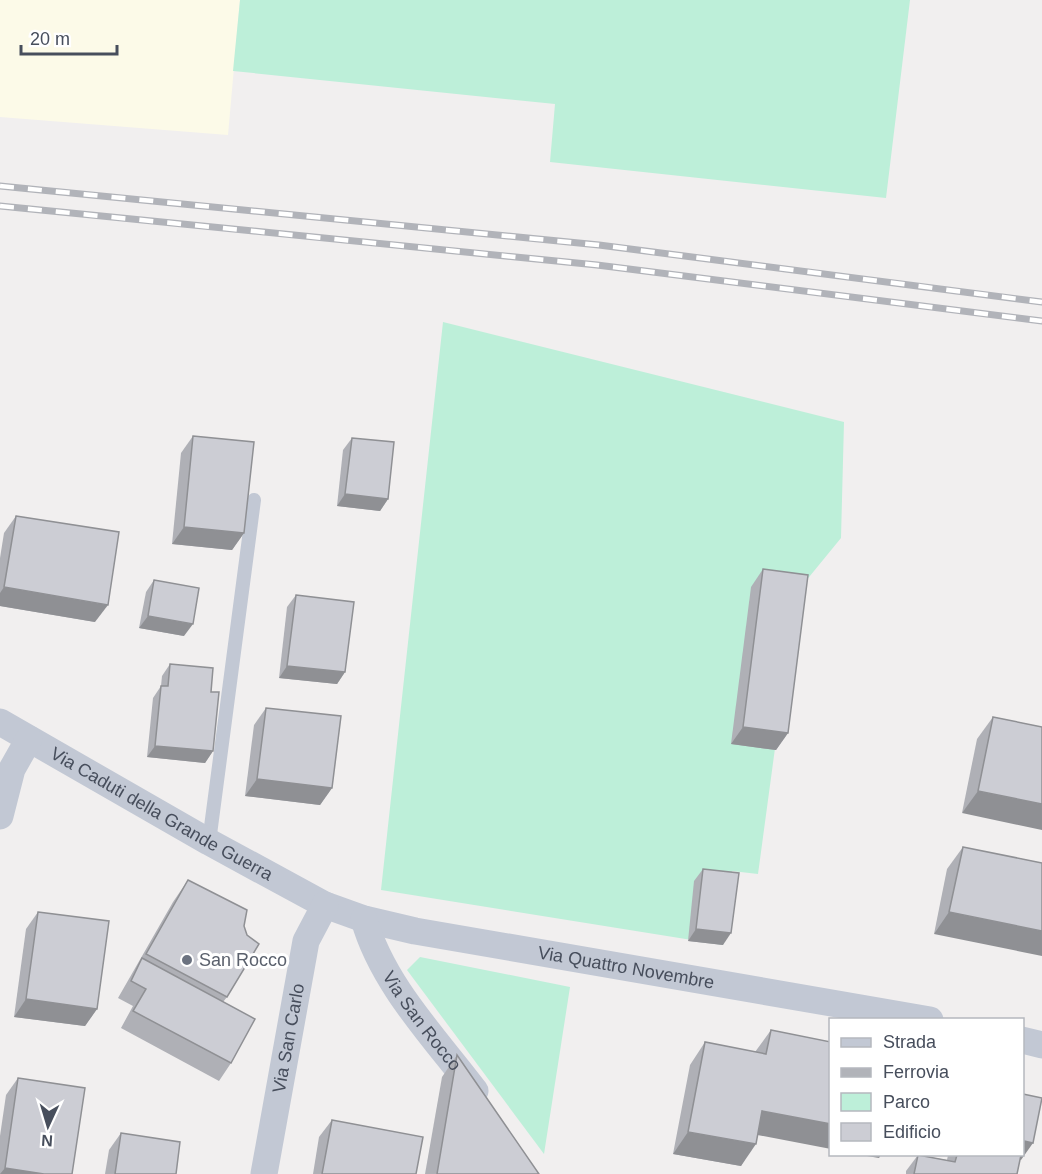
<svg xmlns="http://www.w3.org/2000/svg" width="1042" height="1174" font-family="Helvetica,sans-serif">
	<rect width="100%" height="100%" fill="#f1efef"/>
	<polygon fill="#fcfae8" points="0,0 240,0 228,135 0,117"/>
	<g fill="#bdefd9">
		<polygon points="240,0 910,0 886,198 550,162 555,104 233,71"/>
		<polygon points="443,322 844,422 841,538 796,593 758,874 732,871 723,945 381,890"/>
		<polygon points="420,957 570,987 544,1154 407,970"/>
	</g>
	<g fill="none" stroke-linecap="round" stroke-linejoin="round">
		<polyline stroke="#c2c8d4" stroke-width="14" points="209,842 254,500"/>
		<g stroke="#c2c8d4" stroke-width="27">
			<path id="s1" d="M 0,722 L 209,842 L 325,905 L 364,919 L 415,931 L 930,1020"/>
			<polyline points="0,816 12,769 29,739"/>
			<path id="s2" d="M 364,919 C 382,984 435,1038 475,1091"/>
			<polyline points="1022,1040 1042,1045"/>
			<path id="s3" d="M 264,1174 L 306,941 L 325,905"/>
		</g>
		<defs>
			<g id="rail">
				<polyline points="0,186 599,245 1042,302"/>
				<polyline points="0,206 597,265 1042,321"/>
			</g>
		</defs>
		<use href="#rail" stroke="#b1b3b9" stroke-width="7"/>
		<use href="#rail" stroke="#fff" stroke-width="4.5" stroke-dasharray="14" stroke-linecap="butt"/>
	</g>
	<g fill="#afb0b6">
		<polygon points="193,436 244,533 232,550 172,544 181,453"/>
		<polygon points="352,438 388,499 380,511 337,506 343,450"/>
		<polygon points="16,516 95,622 0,606 0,558 4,533"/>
		<polygon points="763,569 788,733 776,750 731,744 751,587"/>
		<polygon points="154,580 184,636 139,628 146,592"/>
		<polygon points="296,595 345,672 337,684 279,678 287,607"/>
		<polygon points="170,664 211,692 213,751 205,763 147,757 153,698 161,686 162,676"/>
		<polygon points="266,708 332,788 320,805 245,796 254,725"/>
		<polygon points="993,717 1042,727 962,813 977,739"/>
		<polygon points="963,847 1042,863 934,934 947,869"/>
		<polygon points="703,869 723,945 688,941 694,881"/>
		<polygon points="188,880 227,997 223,1002 231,1063 219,1081 121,1028 133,1006 118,998 173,902"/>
		<polygon points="38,912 97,1009 85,1026 14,1017 26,929"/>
		<polygon points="771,1030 758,1135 741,1166 673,1154 690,1065 705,1042 755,1052"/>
		<polygon points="457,1055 539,1174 425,1174 442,1077"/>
		<polygon points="18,1078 72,1174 0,1174 0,1136 6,1095"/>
		<polygon points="332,1120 416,1174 313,1174 319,1137"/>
		<polygon points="121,1133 176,1174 105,1174 109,1150"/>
		<polygon points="918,1155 947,1160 948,1155 1023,1155 1020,1160 1017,1174 906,1174 906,1171"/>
	</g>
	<g fill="#8f9094">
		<polygon points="345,494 388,499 380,511 337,506"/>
		<polygon points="184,527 244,533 232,550 172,544"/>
		<polygon points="4,587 108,605 95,622 0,606 0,593"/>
		<polygon points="148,616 193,624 184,636 139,628"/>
		<polygon points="287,666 345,672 337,684 279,678"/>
		<polygon points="743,727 788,733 776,750 731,744"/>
		<polygon points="155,746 213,751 205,763 147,757"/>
		<polygon points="257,779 332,788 320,805 245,796"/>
		<polygon points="978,791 1042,804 1042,830 962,813"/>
		<polygon points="949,912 1042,931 1042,956 934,934"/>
		<polygon points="696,929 731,933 723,945 688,941"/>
		<polygon points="26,999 97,1009 85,1026 14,1017"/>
		<polygon points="762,1111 831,1124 831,1149 747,1133"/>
		<polygon points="688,1132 756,1144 741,1166 673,1154"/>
		<polygon points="1024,1141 1033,1143 1021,1160 1012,1159 1015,1155 1023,1155 1023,1143"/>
		<polygon points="861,1155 881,1155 879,1158"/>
		<polygon points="5,1168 44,1174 0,1174"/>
	</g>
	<g fill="#cccdd4" stroke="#8f9094" stroke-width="1.5">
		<polygon points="193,436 254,442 244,533 184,527"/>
		<polygon points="352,438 394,442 388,499 345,494"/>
		<polygon points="16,516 119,532 108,605 4,587"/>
		<polygon points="763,569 808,575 788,733 743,727"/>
		<polygon points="154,580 199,588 193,624 148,616"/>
		<polygon points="296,595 354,602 345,672 287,666"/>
		<polygon points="170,664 213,668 211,692 219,692 213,751 155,746 161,686 168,686"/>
		<polygon points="266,708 341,716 332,788 257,779"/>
		<polygon points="993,717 1042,727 1042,804 978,791"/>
		<polygon points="963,847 1042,863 1042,931 949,912"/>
		<polygon points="703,869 739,873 731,933 696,929"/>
		<polygon points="188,880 247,910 244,926 247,935 259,944 227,997 146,954"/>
		<polygon points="38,912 109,921 97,1009 26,999"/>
		<polygon points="142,958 255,1019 231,1063 133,1011 146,989 131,981"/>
		<polygon points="771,1030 831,1042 831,1124 762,1111 756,1144 688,1132 705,1042 766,1054"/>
		<polygon points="457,1055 539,1174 437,1174"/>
		<polygon points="18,1078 85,1088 72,1174 44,1174 5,1168"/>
		<polygon points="1023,1094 1042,1098 1033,1143 1024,1141 1023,1149"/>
		<polygon points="332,1120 423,1137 416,1174 322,1174"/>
		<polygon points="121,1133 180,1142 176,1174 115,1174"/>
		<polygon points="918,1155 955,1162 957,1155 1021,1155 1017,1174 914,1174"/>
	</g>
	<circle fill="#6b7280" stroke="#fff" stroke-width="2" cx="187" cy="960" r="6"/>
	<g text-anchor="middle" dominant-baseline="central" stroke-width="6" stroke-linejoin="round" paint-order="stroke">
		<g font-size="18" fill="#474e5c" stroke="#fff">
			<text stroke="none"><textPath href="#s1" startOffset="186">Via Caduti della Grande Guerra</textPath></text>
			<text stroke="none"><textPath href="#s1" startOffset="681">Via Quattro Novembre</textPath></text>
			<text stroke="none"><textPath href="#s2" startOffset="118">Via San Rocco</textPath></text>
			<text stroke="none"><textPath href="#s3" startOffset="138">Via San Carlo</textPath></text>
		</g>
		<g font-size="18" fill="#5b616d" stroke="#fff" text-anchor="start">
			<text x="199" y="960">San Rocco</text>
		</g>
	</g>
	<rect x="829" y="1018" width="195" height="138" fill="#ffffff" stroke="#b5b8be" stroke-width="1.5"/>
	<rect x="841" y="1038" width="30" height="9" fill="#c2c8d4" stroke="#b5b8be" stroke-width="1.5"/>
	<text x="883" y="1048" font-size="18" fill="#474e5c">Strada</text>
	<rect x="841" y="1068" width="30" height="9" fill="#b1b3b9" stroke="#b5b8be" stroke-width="1.5"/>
	<text x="883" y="1078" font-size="18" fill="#474e5c">Ferrovia</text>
	<rect x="841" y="1093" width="30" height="18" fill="#bdefd9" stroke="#b5b8be" stroke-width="1.5"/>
	<text x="883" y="1108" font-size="18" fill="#474e5c">Parco</text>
	<rect x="841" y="1123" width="30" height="18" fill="#cccdd4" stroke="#b5b8be" stroke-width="1.5"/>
	<text x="883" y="1138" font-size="18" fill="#474e5c">Edificio</text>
	<g transform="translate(48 1126) rotate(184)" stroke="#ffffff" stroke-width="4.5" paint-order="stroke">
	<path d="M0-4.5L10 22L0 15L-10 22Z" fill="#474e5c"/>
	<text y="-9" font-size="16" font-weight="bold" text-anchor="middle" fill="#474e5c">N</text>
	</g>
	<path d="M21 45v9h96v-9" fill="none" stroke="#474e5c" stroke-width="3"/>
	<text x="30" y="45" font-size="18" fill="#474e5c" stroke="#ffffff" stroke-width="4.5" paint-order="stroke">20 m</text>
</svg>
